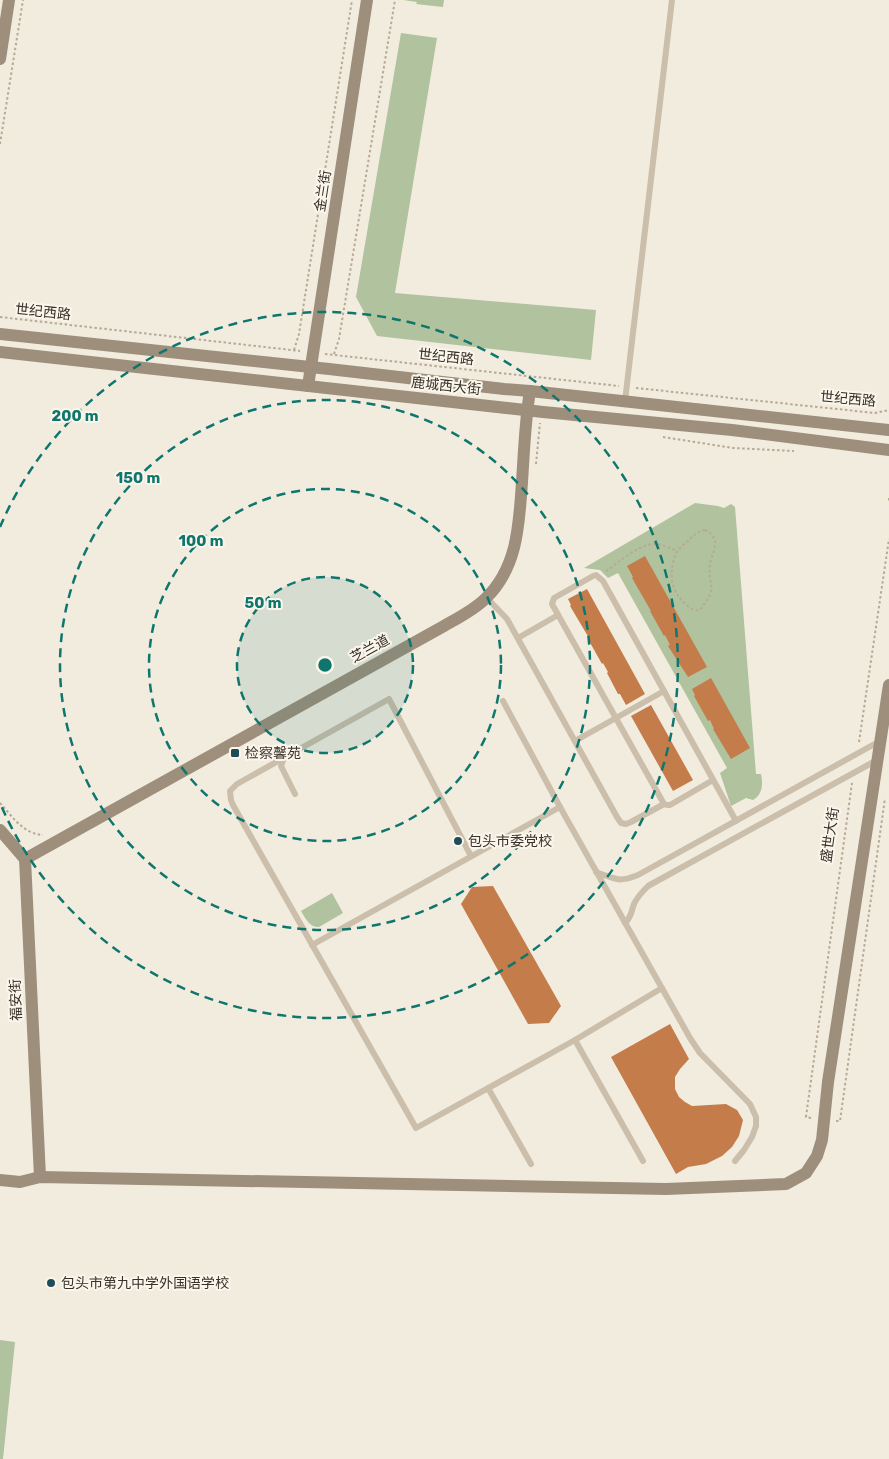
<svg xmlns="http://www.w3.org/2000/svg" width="889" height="1459" font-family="Rubik,'Noto Sans SC',sans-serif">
	<rect width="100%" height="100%" fill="#f2ecdf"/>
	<g fill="#b0c29e">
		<polygon points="403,0 444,0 443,7 416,4 417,2"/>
		<polygon points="401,33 437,38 395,293 596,310 591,360 377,336 356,297"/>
		<path d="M 695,503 L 718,506 L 724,508 L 731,504 L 735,507 L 756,774 L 761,774 C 763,784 763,794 753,800 L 746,798 L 731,806 L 720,773 L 727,768 L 618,573 L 608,578 L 600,570 L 584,568 Z"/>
		<path d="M 332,893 L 343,913 L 319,927 C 309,927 306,919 301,911 Z"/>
		<polygon points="0,1340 15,1342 3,1459 0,1459"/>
	</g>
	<g fill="#c47c4b">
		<polygon points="645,556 707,667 688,677 668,646 670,645 665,635 664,636 650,611 651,611 632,578 633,577 627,566"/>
		<polygon points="587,589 645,694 626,705 620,694 618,694 607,673 608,672 603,663 602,664 588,639 589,638 570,606 571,605 568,599"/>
		<polygon points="711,678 750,748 731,759 713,729 714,729 710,720 708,721 694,696 695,695 692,689"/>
		<polygon points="651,705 693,780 673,791 631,716"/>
		<polygon points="493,886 561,1006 549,1023 528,1024 461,904 472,887"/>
		<polygon points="670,1024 689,1059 680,1069 675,1077 675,1089 679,1097 685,1102 692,1106 726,1104 737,1110 743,1120 739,1136 732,1147 722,1156 706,1164 688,1167 676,1174 611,1057"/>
	</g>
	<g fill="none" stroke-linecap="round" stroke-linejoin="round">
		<g stroke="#b7a994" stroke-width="2" stroke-dasharray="2.5 2.5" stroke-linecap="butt">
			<polyline points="0,144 23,0"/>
			<polyline points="0,317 300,351"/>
			<polyline points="294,350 299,334 352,0"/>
			<polyline points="325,354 619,386"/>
			<polyline points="334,354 339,339 395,0"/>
			<polyline points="636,388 875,413 889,410"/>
			<polyline points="663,437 733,448 794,451"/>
			<polyline points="536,464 540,423"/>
			<polyline points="889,498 889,503"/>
			<path d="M 705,530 C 710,532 714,536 715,541 C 716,549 711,557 710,564 C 707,582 718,588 704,604 C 702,608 700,611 695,610 C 690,609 686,604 682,601 C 670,587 669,571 676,554 C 678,548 685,544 689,540 C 694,535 698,531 705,530 Z"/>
			<path d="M 606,571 C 618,563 640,543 655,544 C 662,544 670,548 677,551"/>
			<polyline points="859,742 889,539"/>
			<path d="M 0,803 C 12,816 23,834 43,835"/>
			<polyline points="811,1118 806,1117 852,783"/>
			<polyline points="836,1121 840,1121 885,798"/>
		</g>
		<g stroke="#cbbeaa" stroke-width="6">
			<polyline points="625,401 672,0"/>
			<polyline points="487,598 507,619 617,817 621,823 626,824 631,822 664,804"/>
			<polyline points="518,638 558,615"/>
			<polyline points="503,701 560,807"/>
			<polyline points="575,741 664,691"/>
			<polyline points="284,758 281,766 295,794"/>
			<polyline points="713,780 670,805 667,805 664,804 552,604 554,598 593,576 596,575 603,581 736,821"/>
			<polyline points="471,856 389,699 237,784 230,791 231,800 233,805 416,1128 575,1040 662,988"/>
			<path d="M 596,872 C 616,879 618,883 638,875 L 880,741"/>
			<path d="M 625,923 C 632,916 631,912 634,904 C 637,897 642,892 648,886 L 877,760"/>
			<polyline points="312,945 560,807 690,1038 700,1053 750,1104 756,1117 756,1126 752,1137 744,1150 735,1161"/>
			<polyline points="575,1040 643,1161"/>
			<polyline points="488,1088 531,1164"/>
		</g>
		<g stroke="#9e8e7c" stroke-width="12">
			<polyline points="0,59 9,0"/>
			<polyline points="0,334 329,369 504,389 530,391 889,430"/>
			<polyline points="0,352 543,412 732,430 889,450"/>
			<polyline points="308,386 367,0"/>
			<polyline points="0,830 25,859 40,1177"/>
			<path d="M 25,859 L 444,626 C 458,618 474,610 485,599 C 518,568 519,524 522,482 C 524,452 525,421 530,391"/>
			<polyline points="0,1180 20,1182 40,1177 666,1189 786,1184 806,1173 817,1156 822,1140 828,1082 889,685"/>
		</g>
	</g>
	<circle cx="325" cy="665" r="88" fill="#0f766e" fill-opacity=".12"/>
	<g fill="none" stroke="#0f766e" stroke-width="2.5" stroke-dasharray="9 6">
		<circle cx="325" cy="665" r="88"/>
		<circle cx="325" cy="665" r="176"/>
		<circle cx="325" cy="665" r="265"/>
		<path d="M0 527A353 353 0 1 1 0 803"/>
	</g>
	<g fill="#204c59" stroke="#faf6eb" stroke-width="2">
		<rect x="230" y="748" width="10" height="10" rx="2.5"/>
		<circle cx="458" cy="841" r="5"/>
		<circle cx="51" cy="1283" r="5"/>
	</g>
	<g text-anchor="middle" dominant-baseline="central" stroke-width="4" stroke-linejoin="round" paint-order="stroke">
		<g font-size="14" fill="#38312a" stroke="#faf6eb">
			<text transform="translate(323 191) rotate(-81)">金兰街</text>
			<text transform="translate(43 312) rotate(6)">世纪西路</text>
			<text transform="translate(446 357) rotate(6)">世纪西路</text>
			<text transform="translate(446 386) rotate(6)">鹿城西大街</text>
			<text transform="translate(848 399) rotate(5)">世纪西路</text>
			<text transform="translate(370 649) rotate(-29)">芝兰道</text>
			<text transform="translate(830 835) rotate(-82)">盛世大街</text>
			<text transform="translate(16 1000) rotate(-92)">福安街</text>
		</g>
		<g font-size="14" fill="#38312a" stroke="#faf6eb" text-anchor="start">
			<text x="245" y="753">检察馨苑</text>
			<text x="468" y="841">包头市委党校</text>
			<text x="61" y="1283">包头市第九中学外国语学校</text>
		</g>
	</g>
	<circle cx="325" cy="665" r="8" fill="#0f766e" stroke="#faf6eb" stroke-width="2.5"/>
	<g font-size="15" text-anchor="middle" font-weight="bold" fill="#0f766e" stroke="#faf6eb" stroke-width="4" stroke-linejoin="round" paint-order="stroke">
		<text x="75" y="421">200 m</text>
		<text x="138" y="483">150 m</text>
		<text x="201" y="546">100 m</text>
		<text x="263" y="608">50 m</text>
	</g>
</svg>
